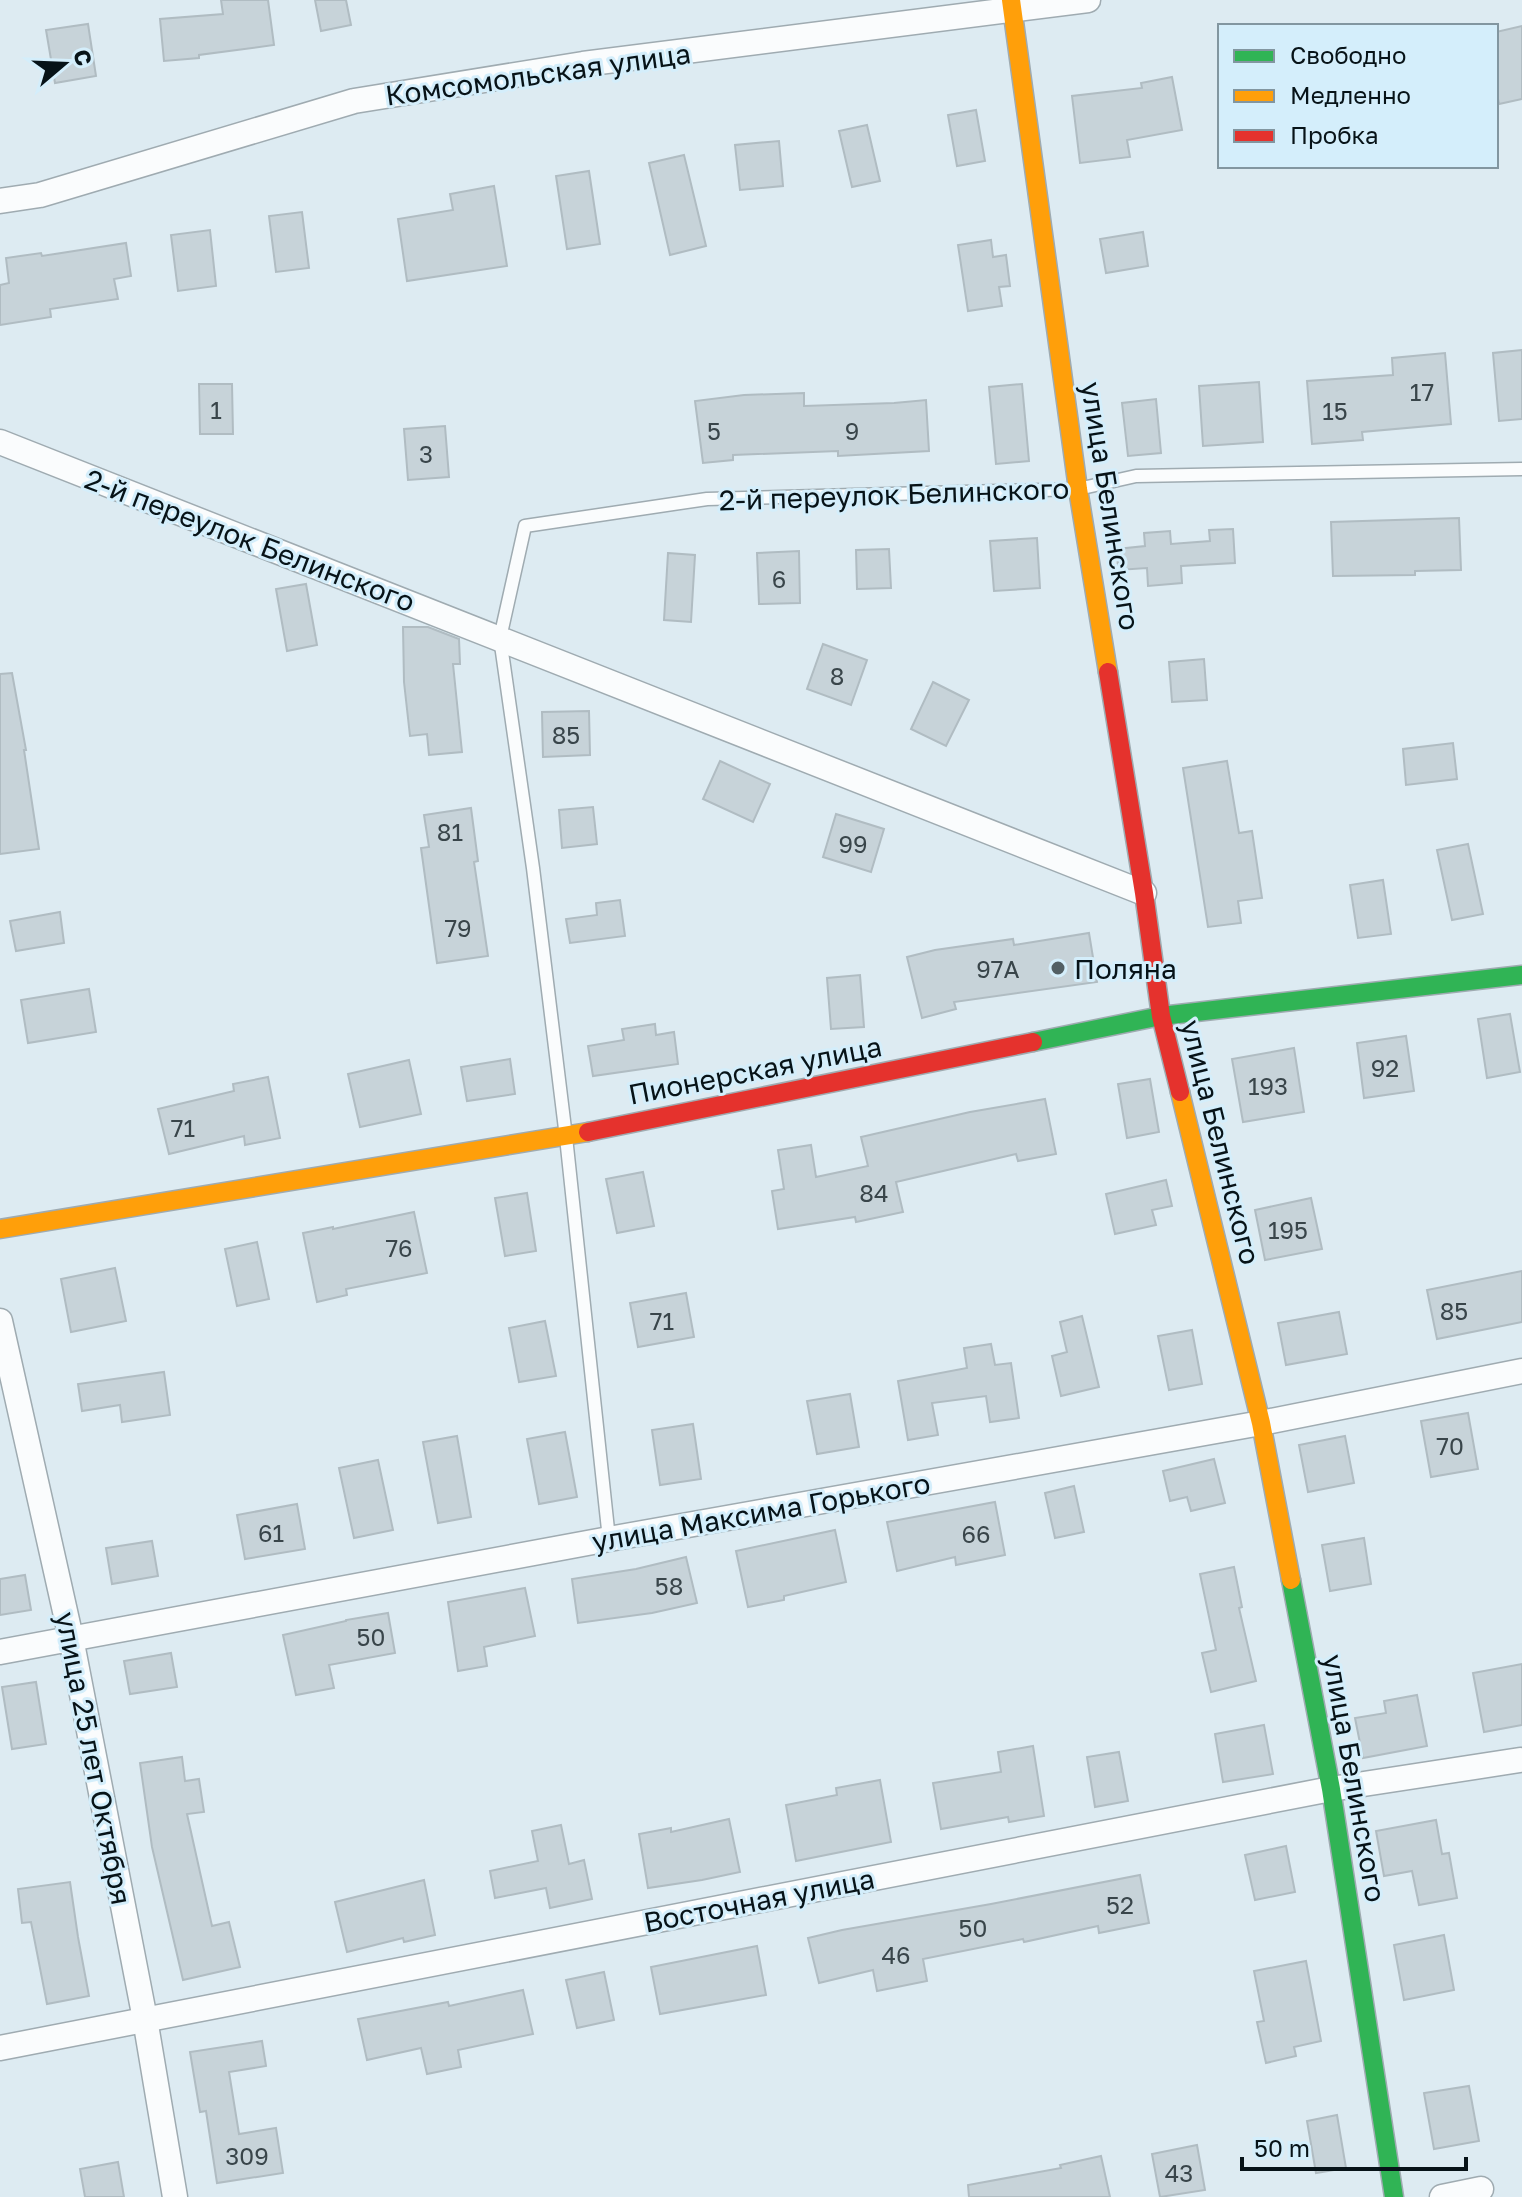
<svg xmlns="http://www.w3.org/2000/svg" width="1522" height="2197" font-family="'Golos Text',sans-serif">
	<rect width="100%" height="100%" fill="#ddebf2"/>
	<g fill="#c7d3d9" stroke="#b0bcc2" stroke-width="2">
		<polygon points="221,0 268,0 274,45 199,55 199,58 164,61 160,19 223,14"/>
		<polygon points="315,0 346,0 351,25 321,31"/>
		<polygon points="88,24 96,76 55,83 46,30"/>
		<polygon points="1522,26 1522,99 1499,104 1496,89 1496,32"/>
		<polygon points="1172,77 1182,130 1127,140 1130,157 1080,163 1072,96 1142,88 1141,83"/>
		<polygon points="976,110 985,161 957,166 948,115"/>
		<polygon points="867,125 880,181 852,187 839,131"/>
		<polygon points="779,141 783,186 740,190 735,145"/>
		<polygon points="684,155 706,246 670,255 649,163"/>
		<polygon points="589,171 600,244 567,249 556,176"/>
		<polygon points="494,186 507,266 407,281 398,219 453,210 450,194"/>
		<polygon points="302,212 309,268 276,272 269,216"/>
		<polygon points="210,230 216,286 178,291 171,235"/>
		<polygon points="1143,232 1148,266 1106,273 1100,239"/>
		<polygon points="991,240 993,257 1006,255 1010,286 999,287 1002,306 968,311 958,245"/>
		<polygon points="126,243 131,276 114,279 118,299 50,309 51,317 0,325 0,285 9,283 6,258 41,253 42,256"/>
		<polygon points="1522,350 1522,419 1499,421 1493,353"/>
		<polygon points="1445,353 1451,424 1362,432 1363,440 1312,444 1307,381 1393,375 1392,358"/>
		<polygon points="1259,382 1263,442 1203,446 1199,386"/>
		<polygon points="199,384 232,384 233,434 200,434"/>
		<polygon points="1022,384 1029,461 996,464 989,387"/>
		<polygon points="804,393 804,406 894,403 926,400 929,451 838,456 838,451 733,455 733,460 703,463 695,401 744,395"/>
		<polygon points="1156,399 1161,453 1128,456 1122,403"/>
		<polygon points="445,426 449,477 408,480 404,429"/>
		<polygon points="1459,518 1461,570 1415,571 1415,575 1333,576 1331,522"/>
		<polygon points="1233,529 1235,563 1181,566 1182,583 1148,586 1147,568 1118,570 1117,549 1145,546 1144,533 1170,531 1171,544 1210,541 1209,530"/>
		<polygon points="1037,538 1040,588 994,591 990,541"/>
		<polygon points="889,549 891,588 857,589 856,550"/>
		<polygon points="799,551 800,603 759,604 757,553"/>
		<polygon points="668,553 695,555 691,622 664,620"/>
		<polygon points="306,584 317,645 287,651 276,589"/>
		<polygon points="403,627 428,627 459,639 460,664 453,664 462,752 429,755 427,734 410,736 404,682"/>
		<polygon points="823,644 867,660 851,705 807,689"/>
		<polygon points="1204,659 1207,700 1172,702 1169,662"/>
		<polygon points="12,673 26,750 24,750 39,849 0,854 0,674"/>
		<polygon points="933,682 969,700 946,746 911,729"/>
		<polygon points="589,711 590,755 543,757 542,712"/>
		<polygon points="1453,743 1457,779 1406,785 1403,749"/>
		<polygon points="720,761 770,784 753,822 703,799"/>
		<polygon points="1227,761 1239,833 1252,831 1262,898 1238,901 1241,923 1208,927 1183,768"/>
		<polygon points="593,807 597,844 562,848 559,810"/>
		<polygon points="471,808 478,861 474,862 488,956 437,963 421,848 429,847 424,815"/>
		<polygon points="836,814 884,829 871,872 823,857"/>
		<polygon points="1468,844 1483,914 1452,920 1437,850"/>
		<polygon points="1383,880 1391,934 1358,938 1350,885"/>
		<polygon points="620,900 625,936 570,943 566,919 597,915 596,903"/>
		<polygon points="60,912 64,943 16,951 10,921"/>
		<polygon points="1089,933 1097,982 954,1002 956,1009 922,1018 907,957 935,950 1013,939 1014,945"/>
		<polygon points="860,975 864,1027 831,1029 827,978"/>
		<polygon points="89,989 96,1032 28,1043 21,1000"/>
		<polygon points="1510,1014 1520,1072 1487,1078 1478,1019"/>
		<polygon points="655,1024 656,1035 674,1032 678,1064 593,1076 588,1046 624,1040 622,1029"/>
		<polygon points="1406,1036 1414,1091 1364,1098 1357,1043"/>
		<polygon points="1294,1048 1304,1112 1243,1122 1232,1059"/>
		<polygon points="510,1059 515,1094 467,1101 461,1067"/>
		<polygon points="409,1060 421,1114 360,1127 348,1074"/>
		<polygon points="268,1077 280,1138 245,1145 244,1136 169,1154 158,1109 234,1091 233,1084"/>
		<polygon points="1150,1079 1159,1132 1127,1138 1118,1084"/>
		<polygon points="1045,1099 1056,1154 1018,1161 1016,1154 896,1182 903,1212 856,1222 855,1217 778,1229 772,1191 784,1189 778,1150 811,1145 816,1177 868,1166 861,1137 970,1112"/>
		<polygon points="643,1172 654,1226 617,1233 606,1179"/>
		<polygon points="1166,1180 1172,1206 1152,1210 1156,1225 1115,1234 1106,1194"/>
		<polygon points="527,1193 536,1251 505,1256 495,1198"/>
		<polygon points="1311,1198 1322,1249 1265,1260 1255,1210"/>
		<polygon points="414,1212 427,1273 346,1289 347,1295 317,1302 303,1233 333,1227 333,1229"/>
		<polygon points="257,1242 269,1299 237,1306 225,1249"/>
		<polygon points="115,1268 126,1321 71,1332 61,1279"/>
		<polygon points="1522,1271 1522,1322 1437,1339 1427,1290"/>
		<polygon points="686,1293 694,1337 638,1347 630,1303"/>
		<polygon points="1339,1312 1347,1354 1286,1365 1278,1323"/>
		<polygon points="1082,1316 1099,1387 1061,1396 1052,1356 1067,1352 1060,1322"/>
		<polygon points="545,1321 556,1376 519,1382 509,1328"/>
		<polygon points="1192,1330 1202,1384 1169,1390 1158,1336"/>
		<polygon points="991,1344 995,1365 1011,1363 1019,1418 990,1422 986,1396 932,1403 938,1435 908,1440 898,1381 967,1368 964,1348"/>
		<polygon points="164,1372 170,1415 122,1422 120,1405 82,1411 78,1384"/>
		<polygon points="850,1394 859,1447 817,1454 807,1401"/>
		<polygon points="1468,1413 1478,1469 1431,1477 1421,1421"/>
		<polygon points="693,1424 701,1479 660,1485 652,1430"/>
		<polygon points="565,1432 577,1497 539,1504 527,1439"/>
		<polygon points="457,1436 471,1517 438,1523 423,1442"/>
		<polygon points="1345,1436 1354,1483 1308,1492 1299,1445"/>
		<polygon points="1214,1459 1225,1503 1191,1511 1187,1497 1170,1501 1163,1471"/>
		<polygon points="378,1460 393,1530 354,1538 339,1468"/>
		<polygon points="1074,1486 1084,1532 1055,1538 1045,1493"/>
		<polygon points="995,1502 1005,1555 956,1565 955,1557 897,1571 887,1522"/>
		<polygon points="297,1504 305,1549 245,1559 237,1515"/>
		<polygon points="835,1530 846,1582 784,1596 784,1600 748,1607 736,1551"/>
		<polygon points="1364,1538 1371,1584 1330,1591 1322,1545"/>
		<polygon points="152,1541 158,1576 112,1584 106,1548"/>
		<polygon points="686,1557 697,1603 652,1613 578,1623 572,1579 636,1569"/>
		<polygon points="1234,1567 1242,1607 1239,1608 1256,1681 1211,1692 1202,1653 1216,1650 1200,1574"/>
		<polygon points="25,1575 31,1610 0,1615 0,1579"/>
		<polygon points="525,1588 535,1636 484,1647 487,1666 458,1671 448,1602"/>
		<polygon points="388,1613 395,1653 329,1665 334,1688 296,1695 283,1635 346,1621 346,1620"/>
		<polygon points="171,1653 177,1687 130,1694 124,1661"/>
		<polygon points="1522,1664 1522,1725 1484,1732 1473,1673"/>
		<polygon points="36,1682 46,1744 12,1749 2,1687"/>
		<polygon points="1417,1695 1427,1746 1363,1758 1355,1718 1386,1713 1384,1701"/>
		<polygon points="1264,1725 1273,1774 1223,1782 1215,1734"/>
		<polygon points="1033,1746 1044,1816 1009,1822 1008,1817 941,1829 933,1783 1001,1772 998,1752"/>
		<polygon points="1119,1752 1128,1801 1095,1807 1087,1757"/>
		<polygon points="182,1757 185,1781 199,1779 204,1812 187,1814 212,1926 229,1922 240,1967 183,1980 152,1847 140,1763"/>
		<polygon points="880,1780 891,1842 796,1861 786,1805 837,1795 836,1788"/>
		<polygon points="729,1819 740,1872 702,1880 648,1888 639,1834 671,1828 671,1832"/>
		<polygon points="1436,1820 1442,1854 1449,1853 1457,1898 1419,1905 1412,1871 1384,1876 1376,1831"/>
		<polygon points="561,1825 569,1864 584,1860 592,1899 550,1908 546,1888 495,1898 490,1871 538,1861 532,1831"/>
		<polygon points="1286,1846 1295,1892 1255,1900 1245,1855"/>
		<polygon points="1140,1875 1149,1923 1099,1933 1098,1926 1024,1942 1023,1939 923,1959 927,1981 877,1991 873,1970 819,1983 808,1938 842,1930 991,1904"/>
		<polygon points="424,1880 435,1935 404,1942 403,1938 347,1952 335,1902"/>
		<polygon points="70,1882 78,1937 89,1996 47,2004 31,1922 22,1923 18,1889"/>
		<polygon points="1444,1935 1454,1990 1404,2000 1394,1945"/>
		<polygon points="757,1946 766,1995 660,2014 651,1967"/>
		<polygon points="1306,1961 1321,2041 1294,2047 1296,2056 1266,2063 1257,2022 1264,2021 1254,1971"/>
		<polygon points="604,1972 614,2020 577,2028 566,1980"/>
		<polygon points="523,1990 533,2034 458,2050 461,2067 427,2074 421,2048 367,2060 358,2019 448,2002 449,2006"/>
		<polygon points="262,2041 266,2066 229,2072 239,2134 276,2128 283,2173 217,2183 206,2111 200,2112 190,2052"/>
		<polygon points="1469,2086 1479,2141 1434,2149 1424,2093"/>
		<polygon points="1337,2115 1346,2168 1316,2173 1307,2121"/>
		<polygon points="1197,2145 1205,2190 1160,2197 1152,2154"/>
		<polygon points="1101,2156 1110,2197 969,2197 968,2185 1061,2168 1060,2165"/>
		<polygon points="118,2162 124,2197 85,2197 80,2169"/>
	</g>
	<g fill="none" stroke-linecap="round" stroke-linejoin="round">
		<defs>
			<polyline id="lane" points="609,1539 566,1137 533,868 500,638 525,526 707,499 1078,489 1136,476 1522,469"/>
			<g id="street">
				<polyline points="0,201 40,195 354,101 583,64 1088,0"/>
				<polyline points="0,442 1144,893"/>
				<polyline points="0,1321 71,1638 145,2019 175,2197"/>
				<polyline points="0,1652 609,1539 1261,1423 1522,1371"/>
				<polyline points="0,2048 1331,1789 1520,1760"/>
				<polyline points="1442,2197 1481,2189"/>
			</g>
			<g id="fast">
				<polyline points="1033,1042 1161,1016 1522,975"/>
				<polyline points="1291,1580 1331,1789 1394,2197"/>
			</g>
			<g id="slow">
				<polyline points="1011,0 1078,489 1108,672"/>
				<polyline points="1180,1092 1261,1423 1291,1580"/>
				<polyline points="0,1229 588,1132"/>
			</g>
			<g id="jam">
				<polyline points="1108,672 1144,893 1161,1016 1180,1092"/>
				<polyline points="588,1132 1033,1042"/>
			</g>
		</defs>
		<use href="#lane" stroke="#9fabb1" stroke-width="15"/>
		<use href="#street" stroke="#9fabb1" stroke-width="27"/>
		<use href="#fast" stroke="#9fabb1" stroke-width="21"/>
		<use href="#slow" stroke="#9fabb1" stroke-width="21"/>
		<use href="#jam" stroke="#9fabb1" stroke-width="21"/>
		<use href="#lane" stroke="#fafcfd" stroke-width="12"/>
		<use href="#street" stroke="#fafcfd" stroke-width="24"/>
		<use href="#fast" stroke="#30b455" stroke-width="18"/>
		<use href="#slow" stroke="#ff9f0a" stroke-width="18"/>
		<use href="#jam" stroke="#e5322d" stroke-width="18"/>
	</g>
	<circle fill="#525f64" stroke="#d4eefb" stroke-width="3" cx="1058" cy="968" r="8"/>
	<g text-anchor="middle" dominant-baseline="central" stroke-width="6" stroke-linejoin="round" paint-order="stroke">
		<g font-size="24" fill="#39454a">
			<text x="1422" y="391">17</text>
			<text x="216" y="409">1</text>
			<text x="1335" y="410">15</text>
			<text x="714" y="430">5</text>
			<text x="852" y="430">9</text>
			<text x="426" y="453">3</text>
			<text x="779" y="578">6</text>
			<text x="837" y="675">8</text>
			<text x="566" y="734">85</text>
			<text x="450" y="831">81</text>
			<text x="853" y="843">99</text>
			<text x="458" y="927">79</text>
			<text x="998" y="968">97А</text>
			<text x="1385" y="1067">92</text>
			<text x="1268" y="1085">193</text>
			<text x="183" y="1127">71</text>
			<text x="874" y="1192">84</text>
			<text x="1288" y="1229">195</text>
			<text x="399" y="1247">76</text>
			<text x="1454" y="1310">85</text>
			<text x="662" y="1320">71</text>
			<text x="1450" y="1445">70</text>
			<text x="271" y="1532">61</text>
			<text x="976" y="1533">66</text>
			<text x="669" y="1585">58</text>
			<text x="371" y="1636">50</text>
			<text x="1120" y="1904">52</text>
			<text x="973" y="1927">50</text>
			<text x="896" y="1954">46</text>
			<text x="247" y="2155">309</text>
			<text x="1179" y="2172">43</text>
		</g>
		<g font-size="28" fill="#071318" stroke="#d4eefb">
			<text transform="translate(538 74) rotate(-8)">Комсомольская улица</text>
			<text transform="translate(894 494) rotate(-2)">2-й переулок Белинского</text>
			<text transform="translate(1111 506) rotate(81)">улица Белинского</text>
			<text transform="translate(250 540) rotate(21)">2-й переулок Белинского</text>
			<text transform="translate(755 1070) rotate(-11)">Пионерская улица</text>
			<text transform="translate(1221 1142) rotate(76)">улица Белинского</text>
			<text transform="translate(761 1512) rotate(-10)">улица Максима Горького</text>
			<text transform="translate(94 1758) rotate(79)">улица 25 лет Октября</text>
			<text transform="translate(1355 1778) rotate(80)">улица Белинского</text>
			<text transform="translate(759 1900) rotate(-11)">Восточная улица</text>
		</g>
		<g font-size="28" fill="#071318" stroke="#d4eefb" text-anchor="start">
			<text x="1074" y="968">Поляна</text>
		</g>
	</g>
	<rect x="1218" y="24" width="280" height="144" fill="#d4eefb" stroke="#8296a0" stroke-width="2"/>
	<rect x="1234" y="50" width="40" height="12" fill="#30b455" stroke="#8296a0" stroke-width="2"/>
	<text x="1290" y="64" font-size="24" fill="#071318">Свободно</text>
	<rect x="1234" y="90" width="40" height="12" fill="#ff9f0a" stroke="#8296a0" stroke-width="2"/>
	<text x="1290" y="104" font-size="24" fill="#071318">Медленно</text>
	<rect x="1234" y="130" width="40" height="12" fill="#e5322d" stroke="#8296a0" stroke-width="2"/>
	<text x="1290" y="144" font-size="24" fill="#071318">Пробка</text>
	<g transform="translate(64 64) rotate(71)" stroke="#d4eefb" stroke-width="6" paint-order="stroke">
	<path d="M0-6L14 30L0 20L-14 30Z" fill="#071318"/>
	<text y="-12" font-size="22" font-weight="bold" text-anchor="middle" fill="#071318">С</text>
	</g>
	<path d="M1242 2157v12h224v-12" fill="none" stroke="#071318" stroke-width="4"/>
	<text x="1254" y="2157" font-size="24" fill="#071318" stroke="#d4eefb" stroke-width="6" paint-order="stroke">50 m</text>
</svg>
